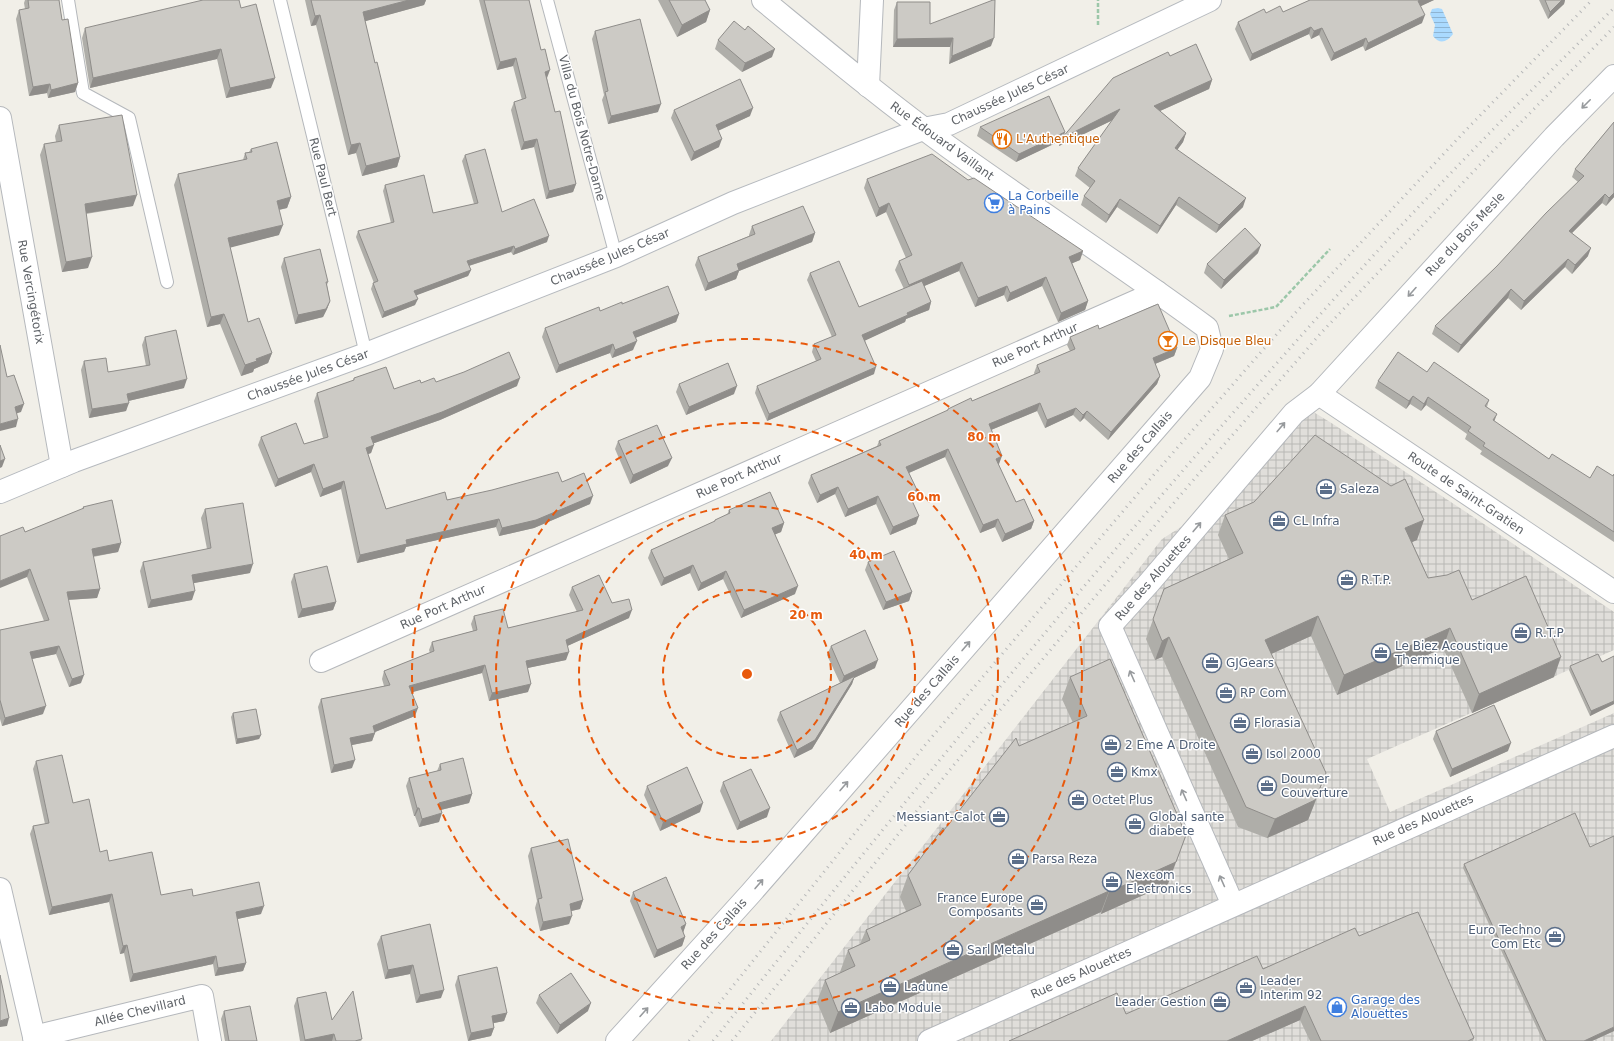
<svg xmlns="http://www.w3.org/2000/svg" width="1614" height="1041" font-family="'DejaVu Sans',sans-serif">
	<defs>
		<pattern id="industrial-grid" width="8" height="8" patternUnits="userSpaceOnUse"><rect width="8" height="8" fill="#e0deda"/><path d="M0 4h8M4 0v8" fill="none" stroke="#b9b8b5"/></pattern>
		<pattern id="water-rules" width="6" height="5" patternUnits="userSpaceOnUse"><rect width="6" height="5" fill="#aadaff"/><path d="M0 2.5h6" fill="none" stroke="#8eb4d2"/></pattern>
	</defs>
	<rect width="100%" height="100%" fill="#f1efe8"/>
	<polygon fill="url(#industrial-grid)" points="1294,400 1333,424 1475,518 1614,612 1614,650 1367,759 1390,812 1614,713 1614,1041 771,1041 1162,539 1181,527"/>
	<path fill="url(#water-rules)" d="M 1438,8 L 1442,9 L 1453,34 C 1447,42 1440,45 1433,36 L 1435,25 L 1430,14 L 1432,9 Z"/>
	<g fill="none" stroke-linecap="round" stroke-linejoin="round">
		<defs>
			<g id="lane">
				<polyline points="68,0 83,93 129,118 167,282"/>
				<polyline points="280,0 366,354"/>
				<polyline points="547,0 616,256"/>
			</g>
			<g id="street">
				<polyline points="868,86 872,0"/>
				<polyline points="0,118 62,466"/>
				<polyline points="1319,394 1614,592"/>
				<polyline points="321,661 1157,292"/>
				<polyline points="0,889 35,1041"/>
				<polyline points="1233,905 1110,626 1149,583 1294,413 1319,394 1554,137 1614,76"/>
				<polyline points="34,1037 202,996 210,1041"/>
				<path d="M 617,1041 L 751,893 L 1200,378 L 1212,349 L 1207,328 C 1123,266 1035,209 950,148 C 885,101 824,50 763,0"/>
				<polyline points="929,1041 1614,736"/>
			</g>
			<polyline id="secondary" points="0,492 74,461 366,354 616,256 733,203 894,140 923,129 949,124 1210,0"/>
		</defs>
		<use href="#lane" stroke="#b5b8bc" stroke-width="14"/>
		<use href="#street" stroke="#b5b8bc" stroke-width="24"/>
		<use href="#secondary" stroke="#b6babf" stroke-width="24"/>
		<g stroke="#9cc7a9" stroke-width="2.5" stroke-dasharray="4 2" stroke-linecap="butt">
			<polyline points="1098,25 1098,0"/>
			<polyline points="1229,316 1276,307 1330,249"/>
		</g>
		<use href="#lane" stroke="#fff" stroke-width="12"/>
		<use href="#street" stroke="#fff" stroke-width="22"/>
		<use href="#secondary" stroke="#fff" stroke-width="22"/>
		<g stroke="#b6b7b8" stroke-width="3" stroke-dasharray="1 5" stroke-linecap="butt">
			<polyline points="689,1041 926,744 1157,471 1297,311 1465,131 1592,0"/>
			<path d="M 713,1041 C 929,770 1149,501 1383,245 C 1458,164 1536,85 1614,8"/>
			<polyline points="732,1041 953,766 1183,492 1321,333 1490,154 1614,27"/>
		</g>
	</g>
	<g fill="#afaea9">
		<polygon points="25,0 59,0 62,20 78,83 75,92 48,98 47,93 29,96 16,19 19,10 25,9 24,3"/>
		<polygon points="305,0 426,0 424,5 365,21 375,63 400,157 397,167 362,176 356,153 348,155 316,25 311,26"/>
		<polygon points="479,0 529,0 547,78 555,112 576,184 573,192 546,199 534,147 521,150 511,110 514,102 522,100 513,66 497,70"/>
		<polygon points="658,0 705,0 710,10 706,22 677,37"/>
		<polygon points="1310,0 1434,0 1420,6 1422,23 1365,51 1363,46 1331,61 1319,35 1311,39 1309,34 1250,61 1235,29 1238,22 1266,13 1283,12"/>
		<polygon points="1539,0 1565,0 1564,4 1548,19"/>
		<polygon points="897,2 930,24 991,46 949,64 950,47 893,47 894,10"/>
		<polygon points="241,8 271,88 226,98 217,59 90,88 82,38 85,28"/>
		<polygon points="745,30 772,57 742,72 715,49 718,40"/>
		<polygon points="595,31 658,112 608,124 602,100 604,95 592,39"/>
		<polygon points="1170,56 1212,80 1209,89 1160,111 1186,133 1183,142 1177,150 1243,207 1216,233 1176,205 1157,234 1117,207 1106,223 1081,205 1084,196 1090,188 1075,176 1078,168 1113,120 1059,146 1060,141 1016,162 977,136 980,127 1065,132 1064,135"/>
		<polygon points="674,110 750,116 718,131 719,147 691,161 671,118"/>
		<polygon points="1614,122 1614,197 1606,206 1602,203 1572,233 1588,256 1572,274 1565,267 1521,310 1508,298 1458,353 1432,334 1435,326 1497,266 1578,182 1572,177 1575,169"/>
		<polygon points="59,125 133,206 86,214 88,268 62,272 40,155 44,144 56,142 55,136"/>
		<polygon points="251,149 291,197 287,208 279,210 279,235 230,247 248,322 272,353 268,363 254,369 253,372 241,376 220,324 207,327 174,185 178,174 243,160 245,153 249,152"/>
		<polygon points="465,155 502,212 547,242 513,255 511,252 469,266 471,270 468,276 416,295 415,305 382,318 371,289 373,283 374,283 356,237 358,231 391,223 383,191 385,185 433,213 474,204 462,161"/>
		<polygon points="867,179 968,180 1083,251 1080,260 1072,263 1088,301 1085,310 1058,322 1042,286 1007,302 1004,295 975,307 959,271 924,286 931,302 929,310 906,319 905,322 865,340 874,374 767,421 755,393 757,386 816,361 812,352 814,344 832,337 807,280 810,273 859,307 904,289 895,270 899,261 906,258 886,212 876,217 864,188"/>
		<polygon points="752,226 815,233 812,242 739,271 736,279 705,291 695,265 698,257 749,236 749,235"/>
		<polygon points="1258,253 1221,289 1204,273 1207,264"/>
		<polygon points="284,258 328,282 327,285 330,301 327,309 323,317 295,324 281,267"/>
		<polygon points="622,304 679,314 676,322 635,338 633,350 612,358 610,353 556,373 542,337 545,328 600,311"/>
		<polygon points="1099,329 1177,348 1174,356 1155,364 1160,376 1157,384 1108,440 1084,418 1080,422 1073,415 1045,428 1037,411 991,430 999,464 998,465 1016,502 1034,521 1031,529 1002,542 995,527 980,533 945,457 909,473 917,490 915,498 912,499 916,524 890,535 876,504 845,517 835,494 817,503 808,483 811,475 877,446 879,441 947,411 948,409 972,401 1035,375 1034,373 1037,365 1070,351 1067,345 1070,337"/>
		<polygon points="145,337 184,388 128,401 126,411 89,418 81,370 84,361 108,372 146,366 142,345"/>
		<polygon points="1427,372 1489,400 1487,407 1494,422 1549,459 1590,478 1613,476 1614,474 1614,542 1480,454 1482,451 1465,439 1467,434 1426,405 1421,411 1410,404 1406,409 1375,388 1378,381"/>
		<polygon points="354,378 394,389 421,383 436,382 517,386 440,420 374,443 371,453 368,454 386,509 562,482 590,504 534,528 499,536 496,527 406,547 404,552 357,563 341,489 320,497 311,472 275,487 258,445 261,437 304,444 323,438 314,401 317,393 353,381"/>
		<polygon points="679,384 734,394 686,415 676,392"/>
		<polygon points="618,441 668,466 630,484 615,449"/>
		<polygon points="83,507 121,543 118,552 93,557 100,589 97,598 68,600 81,683 69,687 56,654 32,659 43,714 2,726 0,719 0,630 44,621 27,577 25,532 82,509"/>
		<polygon points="205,509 250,573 193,583 192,600 148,608 140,571 143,562 207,549 201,518"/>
		<polygon points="729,510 784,523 781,532 775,534 795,594 741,618 723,579 698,591 690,573 661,586 648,558 651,550 714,522 715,520 727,515"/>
		<polygon points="1225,515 1417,540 1412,542 1428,578 1472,600 1554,677 1472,713 1443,648 1337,695 1311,636 1271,654 1319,793 1308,820 1267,838 1238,827 1162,657 1155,660 1146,639 1164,589 1229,559 1218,535"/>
		<polygon points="868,562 912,592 909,601 883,610 865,570"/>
		<polygon points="294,574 336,602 333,610 298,618 291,582"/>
		<polygon points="572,587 612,603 629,618 567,646 566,660 527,668 528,692 489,701 482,673 411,692 415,716 375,732 375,733 372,741 352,745 352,768 331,773 318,707 321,699 384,686 382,679 384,671 430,653 429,650 432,642 473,631 471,624 474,616 508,628 577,612 569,595"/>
		<polygon points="831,646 875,668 854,678 852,684 812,749 794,758 777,720 780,712 840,683 827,655"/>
		<polygon points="1614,656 1614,704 1590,716 1569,670 1570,666 1602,662"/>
		<polygon points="1070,677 1168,884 1101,914 1101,912 830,1033 817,1002 825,980 840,973 840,972 848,950 860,944 866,930 906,911 900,897 908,875 944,830 1019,746 1073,723 1062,699"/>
		<polygon points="233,713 261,735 259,739 236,744 231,717"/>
		<polygon points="1436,731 1508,751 1450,777 1433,739"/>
		<polygon points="36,761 73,803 100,852 109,861 161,895 193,896 261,914 237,919 246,963 243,971 215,976 213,964 130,982 124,953 120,954 109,902 49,915 30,834 33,826 45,824 33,769"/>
		<polygon points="440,764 472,794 469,803 441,810 439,822 419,827 415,816 414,816 406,786 409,778 437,771"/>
		<polygon points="723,782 767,817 737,830 720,791"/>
		<polygon points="647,786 700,812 660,831 644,795"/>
		<polygon points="531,848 583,900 580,909 571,911 569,924 540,931 535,908 537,901 528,856"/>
		<polygon points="1464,864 1614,1031 1592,1041 1543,1041 1463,868"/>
		<polygon points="633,892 686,924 683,932 685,937 682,946 654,958 630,901"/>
		<polygon points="430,924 441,998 416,1003 410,974 385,979 377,944 381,936"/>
		<polygon points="1359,936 1474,1038 1473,1041 1310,1041 1300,1020 1252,1041 1009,1041 1126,1014"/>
		<polygon points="458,976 507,1013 504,1021 494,1023 494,1028 491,1036 468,1041 455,985"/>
		<polygon points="539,995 588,1011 557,1034 536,1003"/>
		<polygon points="297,998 332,1020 362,1041 300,1041 294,1006"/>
		<polygon points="224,1011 257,1041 225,1041 221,1019"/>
	</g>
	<g fill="#8f8d8a">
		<polygon points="409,0 426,0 424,5 359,23 363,12"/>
		<polygon points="1420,0 1434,0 1415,9 1418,1"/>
		<polygon points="1562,0 1565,0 1564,4 1548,19 1550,12"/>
		<polygon points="710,10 706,22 677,37 682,25"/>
		<polygon points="320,15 316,25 311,26 315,16"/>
		<polygon points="1425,15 1422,23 1365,51 1368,43"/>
		<polygon points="1311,27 1309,34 1250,61 1252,54"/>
		<polygon points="1322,28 1319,35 1311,39 1314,31"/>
		<polygon points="953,38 950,47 893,47 897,39"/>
		<polygon points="994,38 991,46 949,64 952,56"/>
		<polygon points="1366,38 1363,46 1331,61 1334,53"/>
		<polygon points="221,49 217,59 90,88 93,78"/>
		<polygon points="775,49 772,57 742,72 745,63"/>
		<polygon points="516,58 513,66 497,70 500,62"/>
		<polygon points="550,70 547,78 542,80 545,72"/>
		<polygon points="275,78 271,88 226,98 230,88"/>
		<polygon points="1212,80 1209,89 1151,115 1154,106"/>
		<polygon points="78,83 75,92 48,98 51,90"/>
		<polygon points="50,84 47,93 29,96 33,87"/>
		<polygon points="661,104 658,112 608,124 611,116"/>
		<polygon points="753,108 750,116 713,133 716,125"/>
		<polygon points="1120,109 1117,118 1059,146 1060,141 1016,162 1019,154 1065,132 1063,137"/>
		<polygon points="1186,133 1183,142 1172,157 1175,148"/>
		<polygon points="537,139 534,147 521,150 524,142"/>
		<polygon points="722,139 719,147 691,161 694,152"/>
		<polygon points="360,143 356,153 348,155 351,145"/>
		<polygon points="400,157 397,167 362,176 366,166"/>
		<polygon points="576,184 573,192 546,199 549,191"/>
		<polygon points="1614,193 1614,197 1606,206 1609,198"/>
		<polygon points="1605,194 1602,203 1566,239 1569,231"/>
		<polygon points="137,195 133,206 81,214 85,204"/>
		<polygon points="291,197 287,208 273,211 277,201"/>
		<polygon points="1179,197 1176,205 1157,234 1160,226"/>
		<polygon points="1246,198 1243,207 1216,233 1219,225"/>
		<polygon points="1120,199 1117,207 1106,223 1109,215"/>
		<polygon points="889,203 886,212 876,217 879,208"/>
		<polygon points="283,225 279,235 225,249 228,238"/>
		<polygon points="815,233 812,242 739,271 736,279 705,291 708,283 737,264"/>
		<polygon points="549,236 547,242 513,255 515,249"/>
		<polygon points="1261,245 1258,253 1221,289 1224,280"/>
		<polygon points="514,246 511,252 465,267 467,261"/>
		<polygon points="1591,248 1588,256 1572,274 1575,265"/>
		<polygon points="1083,251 1080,260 1066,266 1069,257"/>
		<polygon points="92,257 88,268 62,272 66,262"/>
		<polygon points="1568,259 1565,267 1521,310 1524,301"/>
		<polygon points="962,262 959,271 906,294 909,285"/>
		<polygon points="471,270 468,276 412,297 414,291"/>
		<polygon points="1046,277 1042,286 1007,302 1010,293"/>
		<polygon points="1007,286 1004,295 975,307 978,298"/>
		<polygon points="1511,289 1508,298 1458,353 1461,345"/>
		<polygon points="418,299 415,305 382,318 384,312"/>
		<polygon points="330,301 327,309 323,317 295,324 298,315"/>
		<polygon points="1088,301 1085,310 1058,322 1061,313"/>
		<polygon points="931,302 929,310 906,319 905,322 860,343 862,335 907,313"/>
		<polygon points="224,314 220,324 207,327 211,317"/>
		<polygon points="679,314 676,322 630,340 633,332"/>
		<polygon points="637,341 633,350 612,358 615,350"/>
		<polygon points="613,344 610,353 556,373 559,365"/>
		<polygon points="1177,348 1174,356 1150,366 1153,358"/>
		<polygon points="272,353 268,363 254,369 253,372 241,376 245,365 256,359"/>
		<polygon points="876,367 874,374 767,421 769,414"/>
		<polygon points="1160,376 1157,384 1108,440 1111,432"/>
		<polygon points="520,378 517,386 440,420 369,445 371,437"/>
		<polygon points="187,379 184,388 124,402 127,394"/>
		<polygon points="737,386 734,394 686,415 689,407"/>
		<polygon points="1413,396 1410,404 1406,409 1409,401"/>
		<polygon points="1428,397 1426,405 1421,411 1424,404"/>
		<polygon points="129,403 126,411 89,418 92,409"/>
		<polygon points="1040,403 1037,411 986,432 989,424"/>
		<polygon points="24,404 21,412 12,415 15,407"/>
		<polygon points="1076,408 1073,415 1045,428 1047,420"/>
		<polygon points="1087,411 1084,418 1080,422 1083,415"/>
		<polygon points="1497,414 1494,422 1493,420"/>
		<polygon points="18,419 16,427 0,431 0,424"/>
		<polygon points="374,445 371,453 363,456 366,448"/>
		<polygon points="948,449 945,457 904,475 906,467"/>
		<polygon points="1002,456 999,464 993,467 996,459"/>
		<polygon points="672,458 668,466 630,484 633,475"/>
		<polygon points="5,459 2,467 0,468 0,461"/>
		<polygon points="314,464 311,472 275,487 278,479"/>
		<polygon points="344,481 341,489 320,497 323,489"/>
		<polygon points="838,487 835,494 817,503 820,495"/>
		<polygon points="917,490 915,498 906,501 909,494"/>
		<polygon points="593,496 590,504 534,528 499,536 502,528"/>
		<polygon points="878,496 876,504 845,517 848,509"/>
		<polygon points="919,516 916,524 890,535 893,527"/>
		<polygon points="499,519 496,527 406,547 404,552 357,563 360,555 406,540"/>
		<polygon points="998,519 995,527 980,533 983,525"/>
		<polygon points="1424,520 1417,540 1398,548 1405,528"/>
		<polygon points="1034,521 1031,529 1002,542 1005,534"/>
		<polygon points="784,523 781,532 769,537 772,528"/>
		<polygon points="121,543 118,552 89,557 92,549"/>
		<polygon points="253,564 250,573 189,584 192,575"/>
		<polygon points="693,565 690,573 661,586 664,578"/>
		<polygon points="30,569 27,577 0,588 0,581"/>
		<polygon points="726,571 723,579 698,591 701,583"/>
		<polygon points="798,586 795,594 741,618 744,610"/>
		<polygon points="100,589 97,598 64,600 67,592"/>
		<polygon points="195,591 192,600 148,608 151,600"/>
		<polygon points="912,592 909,601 883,610 886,602"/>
		<polygon points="336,602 333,610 298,618 302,609"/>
		<polygon points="632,610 629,618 563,648 566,640"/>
		<polygon points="1318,616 1311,636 1258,660 1265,640"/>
		<polygon points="1450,628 1443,648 1337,695 1344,675"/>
		<polygon points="1169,637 1162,657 1155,660 1162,641"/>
		<polygon points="59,646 56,654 27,660 30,652"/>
		<polygon points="569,652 566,660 523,669 526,661"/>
		<polygon points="1561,657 1554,677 1472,713 1479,694"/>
		<polygon points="878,660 875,668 854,678 852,684 812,749 794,758 797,750 841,684 844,676"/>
		<polygon points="485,665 482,673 406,694 409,686"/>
		<polygon points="84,675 81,683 69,687 72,679"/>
		<polygon points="531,684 528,692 489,701 492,693"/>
		<polygon points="1614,701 1614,704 1590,716 1591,711"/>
		<polygon points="46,706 43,714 2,726 5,718"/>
		<polygon points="418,708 415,716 370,734 373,726"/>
		<polygon points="375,733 372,741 347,746 350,738"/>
		<polygon points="261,735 259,739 236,744 237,739"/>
		<polygon points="1511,743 1508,751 1450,777 1452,769"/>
		<polygon points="355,760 352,768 331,773 334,765"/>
		<polygon points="1326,773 1308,820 1267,838 1275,819"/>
		<polygon points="472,794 469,803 436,811 439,803"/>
		<polygon points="703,803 700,812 660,831 663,822"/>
		<polygon points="417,808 419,808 415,816 414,816"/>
		<polygon points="770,808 767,817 737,830 740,822"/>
		<polygon points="442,813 439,822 419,827 422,819"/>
		<polygon points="1186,835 1168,884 1101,914 1109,892"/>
		<polygon points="1109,891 1101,912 830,1033 838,1012"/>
		<polygon points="112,894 109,902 49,915 52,907"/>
		<polygon points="583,900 580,909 567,912 570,904"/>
		<polygon points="264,906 261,914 233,920 236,912"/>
		<polygon points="572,916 569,924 540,931 543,922"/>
		<polygon points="686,924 683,933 681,927"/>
		<polygon points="685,937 682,946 654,958 657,950"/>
		<polygon points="127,945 124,953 120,954 123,946"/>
		<polygon points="216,956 213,964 130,982 133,974"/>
		<polygon points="246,963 243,971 215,976 218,968"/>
		<polygon points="413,965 410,974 385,979 388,970"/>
		<polygon points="444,990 441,998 416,1003 420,995"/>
		<polygon points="591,1003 588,1011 557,1034 560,1025"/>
		<polygon points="1305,1006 1300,1020 1252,1041 1227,1041"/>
		<polygon points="507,1013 504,1021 489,1024 492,1016"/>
		<polygon points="9,1018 7,1026 0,1027 0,1021"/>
		<polygon points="1614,1027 1614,1031 1592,1041 1584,1041"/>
		<polygon points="494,1028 491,1036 468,1041 471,1033"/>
		<polygon points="334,1034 332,1041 304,1041 305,1040"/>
	</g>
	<g fill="#cccac5" stroke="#8f8d8a">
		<polygon points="28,0 59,0 62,20 68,19 78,83 51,90 50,84 33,87 19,10 29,8"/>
		<polygon points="203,0 239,0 241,8 256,4 275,78 230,88 221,49 93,78 85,28"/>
		<polygon points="311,0 409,0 363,12 375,63 377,62 400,157 366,166 360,143 351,145 320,15 315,16"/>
		<polygon points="484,0 529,0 541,50 545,49 550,70 545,72 555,112 560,111 576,184 549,191 537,139 524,142 514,102 526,98 516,58 500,62"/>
		<polygon points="669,0 705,0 710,10 682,25"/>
		<polygon points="993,0 995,0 994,38 952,56 953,38 897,39 897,2 930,2 930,24"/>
		<polygon points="1310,0 1420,0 1418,1 1425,15 1368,43 1366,38 1334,53 1322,28 1314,31 1311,27 1252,54 1238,22 1264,9 1266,13 1280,6 1283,12"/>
		<polygon points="1545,0 1562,0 1550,12"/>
		<polygon points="640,19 661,104 611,116 605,92 608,91 595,31"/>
		<polygon points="734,21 745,30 748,26 775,49 745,63 718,40"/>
		<polygon points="1196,44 1212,80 1154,106 1186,133 1175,148 1246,198 1219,225 1179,197 1160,226 1120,199 1109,215 1084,196 1095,181 1078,168 1120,109 1062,138 1113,78 1168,52 1170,56"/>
		<polygon points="740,79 753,108 716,125 722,139 694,152 674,110"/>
		<polygon points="1049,96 1065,132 1019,154 980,127"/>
		<polygon points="122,115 137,195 85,204 92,257 66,262 44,144 62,141 59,125"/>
		<polygon points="1614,122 1614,193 1609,198 1605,194 1569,231 1591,248 1575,265 1568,259 1524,301 1511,289 1461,345 1435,326 1497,266 1546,213 1584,176 1575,169"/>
		<polygon points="277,142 291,197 277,201 283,225 228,238 248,322 259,318 272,353 256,359 257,361 245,365 224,314 211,317 178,174 247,159 245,153 252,152 251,149"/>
		<polygon points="485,149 502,212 534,199 549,236 515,249 514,246 467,261 471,270 414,291 418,299 384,312 373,283 378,281 358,231 394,222 385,185 424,175 433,213 478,203 465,155"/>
		<polygon points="932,154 968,180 974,178 1083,251 1069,257 1088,301 1061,313 1046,277 1010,293 1007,286 978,298 962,262 909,285 899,261 912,255 889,203 879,208 867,179"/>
		<polygon points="803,206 815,233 737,264 739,270 708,283 698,257 755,234 752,226"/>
		<polygon points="1245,228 1261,245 1224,280 1207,264"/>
		<polygon points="320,249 328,282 326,282 330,301 326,309 298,315 284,258"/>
		<polygon points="839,261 859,307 922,281 931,302 907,313 908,315 862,335 876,367 769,414 757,386 821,359 814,344 836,335 810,273"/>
		<polygon points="668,286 679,314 633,332 637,341 615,350 613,344 559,365 545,328 599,307 600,311 622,302 622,304"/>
		<polygon points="1158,304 1177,348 1153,358 1160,376 1111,432 1087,411 1083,415 1076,408 1047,420 1040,403 989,424 1002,456 996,459 1016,502 1024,499 1034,521 1005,534 998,519 983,525 948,449 906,467 917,490 909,494 919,516 893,527 878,496 848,509 838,487 820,495 811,475 881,445 879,441 948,410 948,409 971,398 972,401 1040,372 1037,365 1075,349 1070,337 1098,325 1099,329"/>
		<polygon points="176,330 187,379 127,394 129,403 92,409 84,361 106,358 108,372 150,365 145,337"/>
		<polygon points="0,345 7,377 14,375 24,404 15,407 18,419 0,424"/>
		<polygon points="509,352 520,378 442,412 371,437 374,445 366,448 386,509 445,492 447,500 492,490 558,472 562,482 584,473 593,496 536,520 502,528 499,519 406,540 407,544 360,555 344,481 323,489 314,464 278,479 261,437 296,423 304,444 328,437 317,393 354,380 354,378 386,367 394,389 420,380 421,383 434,378 436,382 464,372"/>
		<polygon points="1398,352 1427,372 1434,362 1489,400 1485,406 1497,414 1493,420 1549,459 1552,454 1590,478 1597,466 1613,476 1614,474 1614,532 1483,446 1485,443 1468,431 1471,427 1428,397 1424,404 1413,396 1409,401 1378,381"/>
		<polygon points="728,363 737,386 689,407 679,384"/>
		<polygon points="657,425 672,458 633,475 618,441"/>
		<polygon points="1315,435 1391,486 1405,479 1424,520 1405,528 1428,578 1447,575 1459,570 1472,600 1526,576 1561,657 1479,694 1450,628 1344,675 1318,616 1265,640 1326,773 1315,800 1275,819 1246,807 1169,637 1162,641 1153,619 1164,589 1243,553 1225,515 1254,502"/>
		<polygon points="0,445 5,459 0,461"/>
		<polygon points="770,492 784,523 772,528 798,586 744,610 726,571 701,583 693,565 664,578 651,550 715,521 715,520 730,513 729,510"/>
		<polygon points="112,500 121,543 92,549 100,589 67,592 84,675 72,679 59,646 30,652 46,706 5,718 0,700 0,630 49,620 30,569 0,581 0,536 23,527 25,532 84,508 83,507"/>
		<polygon points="243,503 253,564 192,575 195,591 151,600 143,562 211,548 205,509"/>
		<polygon points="894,551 912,592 886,602 868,562"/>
		<polygon points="327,566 336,602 302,609 294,574"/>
		<polygon points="599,575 612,603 629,599 632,610 566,640 569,652 526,661 531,684 492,693 485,665 409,686 418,708 373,726 375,733 350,738 355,760 334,765 321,699 390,685 384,671 434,651 432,642 477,630 474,616 503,609 508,628 583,610 572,587"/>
		<polygon points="865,630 878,660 844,676 831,646"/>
		<polygon points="1598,654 1602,662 1614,656 1614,701 1591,711 1570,666"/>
		<polygon points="1110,659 1186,835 1176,862 1109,892 1109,891 838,1012 825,980 855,966 848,950 870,940 866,930 921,905 908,875 943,828 944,830 1016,738 1019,746 1087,716 1070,677"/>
		<polygon points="855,676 815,740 797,750 780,712"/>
		<polygon points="1494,705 1511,743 1452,769 1436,731"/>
		<polygon points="256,709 261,735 237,739 233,713"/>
		<polygon points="62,755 73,803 89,799 100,852 107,850 109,861 152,852 161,895 192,889 193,896 259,882 264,906 236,912 246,963 218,968 216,956 133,974 127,945 123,946 112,894 52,907 33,826 49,823 36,761"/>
		<polygon points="463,758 472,794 439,803 442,813 422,819 419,808 417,808 409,778 441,770 440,764"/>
		<polygon points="687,767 703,803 663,822 647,786"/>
		<polygon points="751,769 770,808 740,822 723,782"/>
		<polygon points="1575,813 1590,847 1614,836 1614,1027 1584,1041 1546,1041 1464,864"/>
		<polygon points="568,839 583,900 570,904 572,916 543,922 538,899 542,898 531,848"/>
		<polygon points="666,877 686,924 681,927 685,937 657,950 633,892"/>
		<polygon points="1418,912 1474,1038 1468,1041 1321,1041 1305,1006 1227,1041 1009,1041 1117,993 1126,1014 1257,956 1263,969 1355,928 1359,936 1409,915"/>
		<polygon points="430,924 444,990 420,995 413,965 388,970 381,936"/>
		<polygon points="497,967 507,1013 492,1016 494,1028 471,1033 458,976"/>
		<polygon points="571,973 591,1003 560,1025 539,995"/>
		<polygon points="0,975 9,1018 0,1021"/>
		<polygon points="353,991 362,1039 355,1041 336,1041 334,1034 305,1040 297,998 326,992 332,1020"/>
		<polygon points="250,1006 257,1041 229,1041 224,1011"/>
	</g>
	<defs><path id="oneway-shaft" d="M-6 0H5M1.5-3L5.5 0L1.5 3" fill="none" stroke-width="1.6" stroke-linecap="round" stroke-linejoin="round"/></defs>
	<g stroke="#979a9d">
		<use href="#oneway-shaft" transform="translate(1586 104) rotate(135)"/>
		<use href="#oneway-shaft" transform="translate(1412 292) rotate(132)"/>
		<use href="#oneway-shaft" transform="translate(1281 427) rotate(-50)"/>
		<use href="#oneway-shaft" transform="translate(1197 527) rotate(-50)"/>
		<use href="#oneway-shaft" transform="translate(966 646) rotate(-49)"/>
		<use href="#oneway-shaft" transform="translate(1132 676) rotate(-114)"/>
		<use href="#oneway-shaft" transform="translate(844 786) rotate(-49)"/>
		<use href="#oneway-shaft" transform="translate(1184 795) rotate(-114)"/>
		<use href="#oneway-shaft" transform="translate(1222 881) rotate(-114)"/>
		<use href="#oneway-shaft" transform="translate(759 884) rotate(-49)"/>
		<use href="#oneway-shaft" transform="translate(644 1012) rotate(-48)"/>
	</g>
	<g fill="none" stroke="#e8590c" stroke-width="2" stroke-dasharray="7 5">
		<circle cx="747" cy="674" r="84"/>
		<circle cx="747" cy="674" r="168"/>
		<circle cx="747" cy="674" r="251"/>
		<circle cx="747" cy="674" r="335"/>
	</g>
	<defs>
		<symbol id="restaurant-ring" viewBox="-11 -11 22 22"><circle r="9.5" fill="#fff" stroke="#e8710a" stroke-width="1.5"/><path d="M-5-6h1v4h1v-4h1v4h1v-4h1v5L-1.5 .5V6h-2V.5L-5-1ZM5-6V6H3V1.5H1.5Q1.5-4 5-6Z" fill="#e8710a"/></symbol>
		<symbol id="supermarket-ring" viewBox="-11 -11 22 22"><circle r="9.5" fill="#fff" stroke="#3f7fe0" stroke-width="1.5"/><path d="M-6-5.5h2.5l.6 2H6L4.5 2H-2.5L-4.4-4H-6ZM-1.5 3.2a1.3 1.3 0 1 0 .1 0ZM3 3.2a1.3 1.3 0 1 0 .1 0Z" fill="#3f7fe0"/></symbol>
		<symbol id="bar-ring" viewBox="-11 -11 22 22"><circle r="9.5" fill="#fff" stroke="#e8710a" stroke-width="1.5"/><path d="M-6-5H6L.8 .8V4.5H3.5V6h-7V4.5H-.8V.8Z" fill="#e8710a"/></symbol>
		<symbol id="office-ring" viewBox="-11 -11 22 22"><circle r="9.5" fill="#fff" stroke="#5c6f8a" stroke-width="1.5"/><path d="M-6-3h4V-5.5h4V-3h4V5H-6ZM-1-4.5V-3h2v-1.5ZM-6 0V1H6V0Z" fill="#5c6f8a"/></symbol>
		<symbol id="shop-ring" viewBox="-11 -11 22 22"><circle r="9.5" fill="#fff" stroke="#3f7fe0" stroke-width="1.5"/><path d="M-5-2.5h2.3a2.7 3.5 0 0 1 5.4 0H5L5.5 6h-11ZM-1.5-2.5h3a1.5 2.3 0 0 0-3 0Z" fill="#3f7fe0"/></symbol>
	</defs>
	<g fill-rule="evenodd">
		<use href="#restaurant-ring" x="991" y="128" width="22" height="22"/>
		<use href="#supermarket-ring" x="983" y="192" width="22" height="22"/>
		<use href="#bar-ring" x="1157" y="330" width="22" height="22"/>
		<use href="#office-ring" x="1315" y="478" width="22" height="22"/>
		<use href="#office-ring" x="1268" y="510" width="22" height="22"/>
		<use href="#office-ring" x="1336" y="569" width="22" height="22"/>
		<use href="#office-ring" x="1510" y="622" width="22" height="22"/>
		<use href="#office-ring" x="1370" y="642" width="22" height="22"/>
		<use href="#office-ring" x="1201" y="652" width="22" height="22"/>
		<use href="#office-ring" x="1215" y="682" width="22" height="22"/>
		<use href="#office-ring" x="1229" y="712" width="22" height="22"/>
		<use href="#office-ring" x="1100" y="734" width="22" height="22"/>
		<use href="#office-ring" x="1241" y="743" width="22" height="22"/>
		<use href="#office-ring" x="1106" y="761" width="22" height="22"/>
		<use href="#office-ring" x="1256" y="775" width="22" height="22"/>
		<use href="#office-ring" x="1067" y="789" width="22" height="22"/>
		<use href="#office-ring" x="988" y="806" width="22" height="22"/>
		<use href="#office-ring" x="1124" y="813" width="22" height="22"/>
		<use href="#office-ring" x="1007" y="848" width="22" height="22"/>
		<use href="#office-ring" x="1101" y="871" width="22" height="22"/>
		<use href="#office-ring" x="1026" y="894" width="22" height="22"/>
		<use href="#office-ring" x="1544" y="926" width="22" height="22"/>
		<use href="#office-ring" x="942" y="939" width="22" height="22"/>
		<use href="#office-ring" x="879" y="976" width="22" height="22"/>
		<use href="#office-ring" x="1235" y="977" width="22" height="22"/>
		<use href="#office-ring" x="1209" y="991" width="22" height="22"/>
		<use href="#shop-ring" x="1326" y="996" width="22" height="22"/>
		<use href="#office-ring" x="840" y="997" width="22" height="22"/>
	</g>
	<g text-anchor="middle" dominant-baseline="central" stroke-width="3" stroke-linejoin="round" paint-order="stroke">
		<g font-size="12" fill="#5f6368" stroke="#fff">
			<text transform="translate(1010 95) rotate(-25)">Chaussée Jules César</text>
			<text transform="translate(582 128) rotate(75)">Villa du Bois Notre-Dame</text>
			<text transform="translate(942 141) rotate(36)">Rue Édouard Vaillant</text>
			<text transform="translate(323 177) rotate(76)">Rue Paul Bert</text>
			<text transform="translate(1465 234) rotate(-47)">Rue du Bois Mesle</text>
			<text transform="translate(610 257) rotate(-23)">Chaussée Jules César</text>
			<text transform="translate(31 292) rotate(80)">Rue Vercingétorix</text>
			<text transform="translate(1035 345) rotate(-24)">Rue Port Arthur</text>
			<text transform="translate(308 375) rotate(-20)">Chaussée Jules César</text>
			<text transform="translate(1140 447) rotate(-49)">Rue des Callais</text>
			<text transform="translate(739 476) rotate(-24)">Rue Port Arthur</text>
			<text transform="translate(1466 493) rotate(34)">Route de Saint-Gratien</text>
			<text transform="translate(1153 578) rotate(-49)">Rue des Alouettes</text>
			<text transform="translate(443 607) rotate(-24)">Rue Port Arthur</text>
			<text transform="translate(927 691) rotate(-49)">Rue des Callais</text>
			<text transform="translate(1423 820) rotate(-24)">Rue des Alouettes</text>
			<text transform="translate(714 934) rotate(-48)">Rue des Callais</text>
			<text transform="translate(1081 973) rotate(-24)">Rue des Alouettes</text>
			<text transform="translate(140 1011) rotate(-14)">Allée Chevillard</text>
		</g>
		<g font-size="12" fill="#c56008" stroke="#fff" text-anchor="start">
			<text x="1016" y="139">L'Authentique</text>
			<text x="1182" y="341">Le Disque Bleu</text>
		</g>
		<g font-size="12" fill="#366cbe" stroke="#fff" text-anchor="start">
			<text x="1008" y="196">La Corbeille<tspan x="1008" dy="14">à Pains</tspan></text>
			<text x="1351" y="1000">Garage des<tspan x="1351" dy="14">Alouettes</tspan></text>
		</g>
		<g font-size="12" fill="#4e5e75" stroke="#fff" text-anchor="start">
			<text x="1340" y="489">Saleza</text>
			<text x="1293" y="521">CL Infra</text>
			<text x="1361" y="580">R.T.P.</text>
			<text x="1535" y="633">R.T.P</text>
			<text x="1395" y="646">Le Biez Acoustique<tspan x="1395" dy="14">Thermique</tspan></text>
			<text x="1226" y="663">GJGears</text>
			<text x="1240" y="693">RP Com</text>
			<text x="1254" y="723">Florasia</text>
			<text x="1125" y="745">2 Eme A Droite</text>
			<text x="1266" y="754">Isol 2000</text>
			<text x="1131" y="772">Kmx</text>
			<text x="1281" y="779">Doumer<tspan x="1281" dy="14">Couverture</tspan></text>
			<text x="1092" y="800">Octet Plus</text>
			<text x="985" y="817" text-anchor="end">Messiant-Calot</text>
			<text x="1149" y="817">Global sante<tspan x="1149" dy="14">diabete</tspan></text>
			<text x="1032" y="859">Parsa Reza</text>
			<text x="1126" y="875">Nexcom<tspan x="1126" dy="14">Electronics</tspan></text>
			<text x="1023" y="898" text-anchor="end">France Europe<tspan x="1023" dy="14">Composants</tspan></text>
			<text x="1541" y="930" text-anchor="end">Euro Techno<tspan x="1541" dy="14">Com Etc</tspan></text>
			<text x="967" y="950">Sarl Metalu</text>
			<text x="1260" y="981">Leader<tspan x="1260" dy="14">Interim 92</tspan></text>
			<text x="904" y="987">Ladune</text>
			<text x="1206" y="1002" text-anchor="end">Leader Gestion</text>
			<text x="865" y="1008">Labo Module</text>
		</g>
	</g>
	<circle cx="747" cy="674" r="6" fill="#e8590c" stroke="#fff" stroke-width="2"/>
	<g font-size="12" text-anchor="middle" font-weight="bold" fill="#e8590c" stroke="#fff" stroke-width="3" stroke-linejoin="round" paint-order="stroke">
		<text x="984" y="441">80 m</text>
		<text x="924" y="501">60 m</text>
		<text x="866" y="559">40 m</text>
		<text x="806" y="619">20 m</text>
	</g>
</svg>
